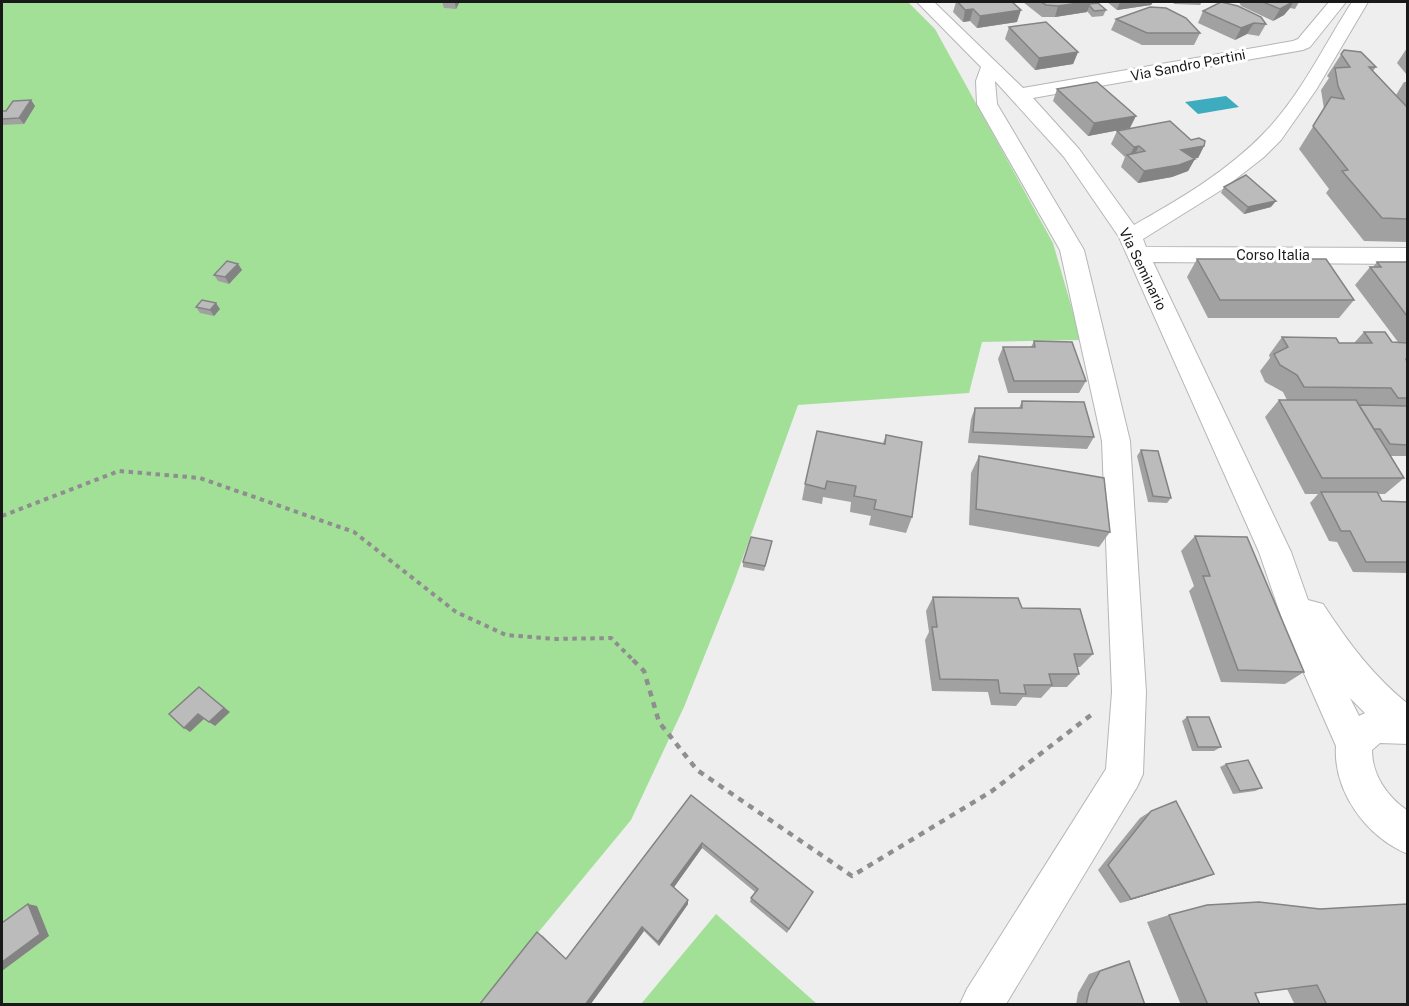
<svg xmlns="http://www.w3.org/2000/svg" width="1409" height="1006" font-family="'Public Sans',sans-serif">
	<rect width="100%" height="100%" fill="#eeeeef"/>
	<g fill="#a3e097">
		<polygon points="2,2 908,2 935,29 1053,243 1081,340 982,342 969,393 798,405 734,582 684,707 631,820 479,1004 2,1004"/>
		<polygon points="716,914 817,1004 641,1004"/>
	</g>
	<polygon fill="#3eacbf" points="1226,96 1239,107 1198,114 1185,102"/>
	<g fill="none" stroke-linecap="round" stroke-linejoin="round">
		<defs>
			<path id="minor" d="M 917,2 L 934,2 L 1023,88 L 1293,41 L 1298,39 L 1329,2 L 1346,2 L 1310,47 L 1303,50 L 1033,98 L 1079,149 L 1134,225 C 1180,199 1228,171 1265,132 C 1301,95 1324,45 1352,2 L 1368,2 L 1316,90 L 1281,140 L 1264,157 L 1223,189 L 1143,239 L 1146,247 L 1408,248 L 1408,264 L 1153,262 L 1291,552 L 1308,600 L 1323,604 C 1348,642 1372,675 1408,704 L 1408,744 L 1380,743 L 1372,750 C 1372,775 1387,797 1408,811 L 1408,854 C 1366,837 1333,791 1336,746 L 1289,639 L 1259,552 L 1119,237 L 1064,157 L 995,81 L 997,104 L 1084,250 L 1130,441 L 1146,692 L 1143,774 L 1137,787 L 1006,1004 L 960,1004 L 967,989 L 1106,769 L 1112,692 L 1102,441 L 1060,250 L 977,104 L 976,81 L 981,67 ZM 1350,698 L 1365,713 L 1359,716 Z"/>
		</defs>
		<use href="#minor" stroke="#b6b5b7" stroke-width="2"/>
		<polyline stroke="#8e8e8f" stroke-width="4" stroke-dasharray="4.5 4.5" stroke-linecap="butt" points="2,516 119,471 200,478 354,532 456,612 506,635 556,639 611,638 634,661"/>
		<polyline stroke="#8e8e8f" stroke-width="4.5" stroke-dasharray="6 6" stroke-linecap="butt" points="633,660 644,671 659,722 697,770 852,876 992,791 1091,715"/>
		<use href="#minor" fill="#fff" fill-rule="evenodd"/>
	</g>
	<g fill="#a2a1a1">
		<polygon points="442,2 459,3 456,9 444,8"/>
		<polygon points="956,2 1012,2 1017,22 977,28 970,21 963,22 953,12"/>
		<polygon points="1023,2 1091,2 1090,4 1106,10 1103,16 1092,17 1087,11 1087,12 1055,17 1042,17"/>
		<polygon points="1107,2 1153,2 1151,5 1117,10"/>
		<polygon points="1173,2 1202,2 1200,5 1174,4"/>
		<polygon points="1239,2 1299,2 1295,9 1290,8 1284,15 1273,21 1241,6"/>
		<polygon points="1203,11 1266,24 1259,36 1247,34 1235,40 1198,23"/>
		<polygon points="1116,19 1200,33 1194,45 1142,45 1111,30"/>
		<polygon points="1009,27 1078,52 1073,64 1035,70 1005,39"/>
		<polygon points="1407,48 1407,75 1397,63"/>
		<polygon points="1344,50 1376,67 1373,71 1407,107 1407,242 1364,241 1326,193 1329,189 1299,149 1324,109 1321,90 1329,78 1327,76"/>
		<polygon points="1404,82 1407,82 1407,107 1396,95"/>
		<polygon points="1057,89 1130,128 1088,136 1053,101"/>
		<polygon points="31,100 35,106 24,124 2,125 2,111 6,111"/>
		<polygon points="1117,131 1204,146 1198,158 1195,158 1188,171 1172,177 1138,183 1121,167 1125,157 1111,144"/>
		<polygon points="1224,187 1271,207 1244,214 1221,193"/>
		<polygon points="1197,259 1354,300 1339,318 1208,318 1187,277"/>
		<polygon points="1377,262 1407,262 1407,456 1391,456 1404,478 1385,494 1379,494 1382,501 1407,502 1407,572 1406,573 1353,572 1337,542 1329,541 1310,503 1318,494 1305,494 1265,417 1279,400 1287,400 1283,392 1265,382 1260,371 1270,358 1269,355 1282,337 1339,343 1354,343 1364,332 1392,342 1398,342 1355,285 1370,267 1373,267"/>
		<polygon points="238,264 242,270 229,284 218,281 214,275"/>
		<polygon points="196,307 220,309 214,316 200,313"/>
		<polygon points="1034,341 1086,381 1079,393 1008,393 998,359 1003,347 1031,347"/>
		<polygon points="1022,401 1094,437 1087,449 968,443 971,419 975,408 1019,408"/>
		<polygon points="886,435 912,517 906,533 869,525 871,516 850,512 851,502 823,497 822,504 802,500 805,484 883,443"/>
		<polygon points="1141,450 1171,498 1167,503 1148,502 1137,456"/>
		<polygon points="979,456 1110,532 1099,547 969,525 971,473"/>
		<polygon points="1195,536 1304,672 1285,684 1221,682 1189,591 1194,586 1181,551"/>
		<polygon points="772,541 764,571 743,567 743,562"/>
		<polygon points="933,597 1022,608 1093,654 1080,667 1077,667 1079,674 1067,687 1051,687 1041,698 1023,697 1016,706 991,705 988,692 932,691 925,640 929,632 926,611"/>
		<polygon points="1187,717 1221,747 1214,751 1192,751 1182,721"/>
		<polygon points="1226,764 1262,788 1255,791 1233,794 1220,767"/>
		<polygon points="691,795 813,892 787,933 750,902 751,898 755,892 702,848 674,887 688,900 688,904 659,946 644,931 590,1005 479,1005 542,935 566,959"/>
		<polygon points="1151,811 1214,874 1201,879 1120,903 1098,870 1140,818"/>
		<polygon points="1320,909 1407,1005 1295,1005 1287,989 1255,993 1260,1005 1181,1005 1147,922 1169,915"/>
		<polygon points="1129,961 1145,1005 1076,1005 1078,993 1089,974 1117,964"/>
	</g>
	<g fill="#848383">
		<polygon points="1085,2 1091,2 1087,12 1055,17 1058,6"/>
		<polygon points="1120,2 1153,2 1151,5 1117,10"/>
		<polygon points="1292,2 1293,2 1290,8 1284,15 1273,21 1280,9"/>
		<polygon points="455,3 455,2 458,2 459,3 456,9"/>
		<polygon points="973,9 970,21 963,22 965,10"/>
		<polygon points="1021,10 1017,22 977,28 980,16"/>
		<polygon points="1254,23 1247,34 1235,40 1241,28"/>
		<polygon points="1078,52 1073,64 1035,70 1039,58"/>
		<polygon points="31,100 35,106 24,124 19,118"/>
		<polygon points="1136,116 1130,128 1088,136 1094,123"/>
		<polygon points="1139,146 1133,158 1129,157 1134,147"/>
		<polygon points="1204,146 1198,158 1175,162 1181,150"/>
		<polygon points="1195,159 1188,171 1172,177 1138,183 1144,171"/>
		<polygon points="1276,201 1271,207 1244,214 1248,207"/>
		<polygon points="238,264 242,270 229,284 225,277"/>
		<polygon points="216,303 220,309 214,316 210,310"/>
		<polygon points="199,687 230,712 215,726 209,722"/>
		<polygon points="198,714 204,719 190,732 184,728"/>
		<polygon points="702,843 702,848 672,890 671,885"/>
		<polygon points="1214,874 1201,879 1120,903 1131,899"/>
		<polygon points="688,900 688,904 659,946 658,942"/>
		<polygon points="28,904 37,906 49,936 2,971 2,962"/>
		<polygon points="642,927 644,931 590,1005 585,1005"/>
	</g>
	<g fill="#bcbbbb" stroke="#848383" stroke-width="1.5">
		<polygon points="958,2 1012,2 1021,10 980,16 973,9 965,10"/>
		<polygon points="1041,2 1085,2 1058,6 1046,5"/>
		<polygon points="1221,2 1238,6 1261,17 1266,24 1254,23 1241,28 1203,11"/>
		<polygon points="1263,2 1292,2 1291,3 1280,9"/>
		<polygon points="1098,3 1106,10 1094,11 1089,5 1090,4"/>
		<polygon points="1150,7 1166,8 1186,18 1200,33 1147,33 1116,19"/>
		<polygon points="1046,22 1078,52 1039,58 1009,27"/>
		<polygon points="1344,50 1361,52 1376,67 1369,67 1407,107 1407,219 1382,218 1342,171 1348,170 1313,126 1331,97 1344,99 1338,86 1335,68 1350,67 1341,54"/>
		<polygon points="1097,82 1136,116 1094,123 1057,89"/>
		<polygon points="31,100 19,118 2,119 2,111 6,111 13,101"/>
		<polygon points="1170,121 1191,140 1199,138 1205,141 1204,146 1181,150 1195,159 1179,165 1144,171 1127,155 1145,151 1139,146 1134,147 1117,131"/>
		<polygon points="1246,175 1276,201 1248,207 1224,187"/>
		<polygon points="1197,259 1326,259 1354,300 1220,300"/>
		<polygon points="227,261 238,264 225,277 214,275"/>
		<polygon points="1377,262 1407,262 1407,316 1370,267 1381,267"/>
		<polygon points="202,300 216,303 210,310 196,307"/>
		<polygon points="1364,332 1385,332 1392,342 1407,343 1407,359 1406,359 1407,362 1407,398 1398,398 1391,388 1304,387 1297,375 1280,365 1274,354 1288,347 1282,337 1336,338 1339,343 1372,343"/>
		<polygon points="1034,341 1072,342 1086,381 1014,381 1003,347 1035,347"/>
		<polygon points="1279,400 1356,400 1404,478 1322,478"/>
		<polygon points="1022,401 1084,402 1094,437 973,432 975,408 1022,408"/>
		<polygon points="1359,405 1407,406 1407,445 1390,444 1380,429 1374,429"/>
		<polygon points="817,431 885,444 886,435 922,442 912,517 874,509 876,500 854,496 856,486 827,481 825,489 805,484"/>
		<polygon points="1141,450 1158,451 1171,498 1153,496"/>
		<polygon points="979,456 1104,478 1110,532 976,509"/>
		<polygon points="1321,492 1377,492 1382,501 1407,502 1407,562 1366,562 1350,531 1341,531"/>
		<polygon points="1195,536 1247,537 1304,672 1238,670 1203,576 1210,576"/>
		<polygon points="751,537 772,541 765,566 743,562"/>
		<polygon points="933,597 1018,598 1022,608 1080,609 1093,654 1074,654 1079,674 1049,674 1052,685 1024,685 1026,694 1000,693 998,680 940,679 932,627 937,627"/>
		<polygon points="199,687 224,708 209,722 198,714 184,728 169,714"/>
		<polygon points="1187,717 1209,717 1221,747 1198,747"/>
		<polygon points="1248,760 1262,788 1240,791 1226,764"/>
		<polygon points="691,795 813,892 789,929 751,898 758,889 702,843 671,885 688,900 658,942 642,927 585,1005 479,1005 537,932 566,959"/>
		<polygon points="1176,801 1214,874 1131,899 1108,865 1151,811"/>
		<polygon points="1259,902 1320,909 1407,904 1407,1005 1327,1005 1317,985 1255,993 1260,1005 1208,1005 1169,915 1207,905"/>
		<polygon points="28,904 40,934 2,962 2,923"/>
		<polygon points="1129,961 1145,1005 1086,1005 1089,991 1100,971"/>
	</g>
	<g text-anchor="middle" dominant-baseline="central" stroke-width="6" stroke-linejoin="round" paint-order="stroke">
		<g font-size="14" fill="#19191a" stroke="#fff">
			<text transform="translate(1188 65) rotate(-11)">Via Sandro Pertini</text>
			<text x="1273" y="255">Corso Italia</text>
			<text transform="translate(1143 269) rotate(64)">Via Seminario</text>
		</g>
	</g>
	<rect width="1409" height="1006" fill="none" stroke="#19191a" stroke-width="6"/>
</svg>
